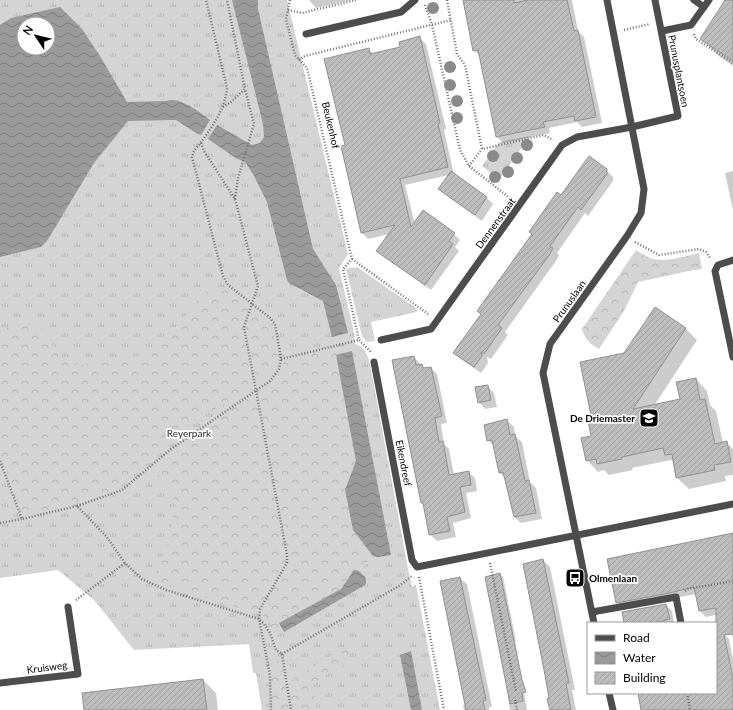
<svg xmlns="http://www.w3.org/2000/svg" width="733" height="710" font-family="Lato,sans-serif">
	<defs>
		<pattern id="grass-tufts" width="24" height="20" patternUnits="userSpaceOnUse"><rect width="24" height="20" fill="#d4d4d4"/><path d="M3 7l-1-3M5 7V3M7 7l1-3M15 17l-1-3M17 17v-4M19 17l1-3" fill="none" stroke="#b4b4b4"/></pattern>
		<pattern id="forest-crowns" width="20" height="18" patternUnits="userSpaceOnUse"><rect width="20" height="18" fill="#d4d4d4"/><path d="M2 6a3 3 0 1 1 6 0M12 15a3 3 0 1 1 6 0" fill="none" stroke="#b4b4b4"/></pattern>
		<pattern id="water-waves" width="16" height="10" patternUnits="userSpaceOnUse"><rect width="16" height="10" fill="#9b9b9b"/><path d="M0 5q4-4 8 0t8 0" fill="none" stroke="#7c7c7c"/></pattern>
		<pattern id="building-hatch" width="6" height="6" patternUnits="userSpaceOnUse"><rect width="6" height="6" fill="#bdbdbd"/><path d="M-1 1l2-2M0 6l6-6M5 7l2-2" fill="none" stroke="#a1a1a1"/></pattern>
	</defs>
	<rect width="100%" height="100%" fill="#fff"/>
	<g fill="url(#grass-tufts)" fill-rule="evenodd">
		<path d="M 0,0 L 287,0 L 348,254 L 339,268 L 355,337 L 354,338 L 355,344 C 364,346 368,355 370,364 L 409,574 L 412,587 L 416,585 L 440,710 L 262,710 L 256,673 L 253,673 L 249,644 L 134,650 L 94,600 L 58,570 L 0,578 ZM 24,24 L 48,24 L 48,48 L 24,48 Z"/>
		<polygon points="530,136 501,177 494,172 492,174 482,166 499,142"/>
		<polygon points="357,267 416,308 417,312 371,322 375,341 367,342 362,336 346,269"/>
	</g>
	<g fill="url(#forest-crowns)">
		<path d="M 636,250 C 641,253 648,258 653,259 C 668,262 685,256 699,253 L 702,269 L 689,271 L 638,282 L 624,311 L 599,349 C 590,344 585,340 582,329 Z"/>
		<path d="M 227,289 L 266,317 L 271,324 L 277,353 L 277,360 L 260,381 L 250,390 L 196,420 L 171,439 L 129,478 L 111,491 L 23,517 L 12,483 L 0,456 L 0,331 C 11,324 25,324 39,324 L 61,358 L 70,366 L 145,355 L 156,352 L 204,292 Z"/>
		<polygon points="335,348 356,461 354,470 353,530 373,556 359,571 354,570 341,589 279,623 284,632 277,635 271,623 263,615 222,603 153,579 167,548 176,503 154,468 190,437 275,379 282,371 284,360"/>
		<polygon points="346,646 351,661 312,683 316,710 294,710 289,682"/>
		<polygon points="281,658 282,664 289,710 273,710 268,667"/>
	</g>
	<g fill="url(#water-waves)" fill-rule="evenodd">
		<polygon points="232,0 258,0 258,9 313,249 336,285 348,333 332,337 323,301 289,283 287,280 267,202 254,176 246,163 236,158 208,139 217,125 252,145 260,143 264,137 263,124"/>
		<path d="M 60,7 L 82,29 L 100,56 L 127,102 L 167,101 C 179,96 201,113 210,120 L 201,135 L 196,133 L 176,120 L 128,121 L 94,163 L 47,241 L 41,247 L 0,257 L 0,25 L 11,18 ZM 24,24 L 48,24 L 48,48 L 24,48 Z"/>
		<polygon points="352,351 391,555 378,557 373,556 353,530 345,490 356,461 336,355"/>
		<polygon points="354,570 359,571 366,578 366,583 365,585 284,632 279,623 341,589"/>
		<polygon points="411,651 422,710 411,710 400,655"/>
	</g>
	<g fill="#0003">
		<polygon points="309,0 352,0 316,8"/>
		<polygon points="464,0 572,0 578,31 584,37 602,123 582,127 577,122 549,128 550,133 503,143 497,137 480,56 474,50"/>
		<polygon points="726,0 733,0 733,66 720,57 701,39"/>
		<polygon points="420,38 426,44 446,129 444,130 454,175 487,198 493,204 482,221 446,195 439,189 449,175 405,185 415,224 454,234 460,240 455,247 459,251 431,290 384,257 377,250 390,234 368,239 362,233 347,146 369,50 374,54 401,48"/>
		<polygon points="606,170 613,177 613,181 588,216 585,213 557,253 559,255 556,261 505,332 508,335 491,359 487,357 488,363 481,373 461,359 455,353 561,196"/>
		<polygon points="733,171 733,210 725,173"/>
		<polygon points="655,309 686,329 697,340 654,406 681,400 696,379 707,391 710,405 716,411 723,443 726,442 733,449 733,475 725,476 726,481 689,489 677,478 674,463 671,460 632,468 633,470 609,475 604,470 598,472 587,460 592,437 592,416 625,354"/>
		<polygon points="414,357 421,365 426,369 431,368 437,374 447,423 441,424 444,444 449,449 454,475 468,472 475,478 477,491 466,493 471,518 453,523 456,537 437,541 430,534 425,505 422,503"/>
		<polygon points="487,386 494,393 497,407 485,409 479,402"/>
		<polygon points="507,420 514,427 515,436 522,442 530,482 536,488 542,519 521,523 514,517 506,479 500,473 495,447 488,440"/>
		<polygon points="733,534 733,637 728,631 724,613 706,617 700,611 696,594 623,608 617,602"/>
		<polygon points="543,560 550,567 575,690 572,690 576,710 551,710"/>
		<polygon points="500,574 503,577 516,641 515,641 527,710 510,710 508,697 510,696"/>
		<polygon points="460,578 467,584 492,707 489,707 489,710 464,710 463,705 466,705"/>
		<polygon points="666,605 672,611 674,623 625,623"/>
		<polygon points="723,633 729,639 733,659 733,710 643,710 639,693 716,693 716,634"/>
		<polygon points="203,680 216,693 218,710 85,710"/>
	</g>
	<g fill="url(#building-hatch)" stroke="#919191">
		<polygon points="463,0 514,0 514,3 528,0 567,0 574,31 578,30 596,117 575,121 574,116 543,122 545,127 496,137 478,50 473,51"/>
		<polygon points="725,0 733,0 733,61 700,39"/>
		<polygon points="420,36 440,123 438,124 448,167 400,179 411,227 423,210 455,233 449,241 453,244 425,285 376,251 395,225 361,233 341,146 345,145 324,59 369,48 370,54 400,47 399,42"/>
		<polygon points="589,156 607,169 607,174 581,210 578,207 550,246 553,248 550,254 498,325 502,328 484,354 481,352 482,356 474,367 453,353 481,314 477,311 532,234 529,232 557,192 561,195"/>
		<polygon points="451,171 487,197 475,215 438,189"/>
		<polygon points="655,307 686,328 633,409 680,399 676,382 696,378 700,400 705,399 715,444 727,441 731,462 714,465 715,470 676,478 672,454 665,455 663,448 622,457 622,459 597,464 596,459 586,461 581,438 591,436 587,416 591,415 580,362 624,353"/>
		<polygon points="414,356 416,365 422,364 423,368 431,367 442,416 435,418 439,442 443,441 449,475 469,471 471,485 460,487 465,512 447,517 450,531 429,535 423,503 421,503 392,360"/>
		<polygon points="488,385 491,400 478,403 475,387"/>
		<polygon points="507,419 510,435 515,434 525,481 529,480 536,513 514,517 503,472 499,473 492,440 487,441 484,425"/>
		<polygon points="733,533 733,634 724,635 733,678 733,710 641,710 638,693 716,693 716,608 699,611 694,587 665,594 616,603 607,559"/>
		<polygon points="543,559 569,683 566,684 571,710 550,710 547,699 549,698 545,675 523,564"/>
		<polygon points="500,573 522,680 526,692 522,693 523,701 510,704 485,577"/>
		<polygon points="460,577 486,700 483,701 485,710 466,710 440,581"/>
		<polygon points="666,604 670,619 654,623 624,623 622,612"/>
		<polygon points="203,679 207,710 84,710 82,693"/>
	</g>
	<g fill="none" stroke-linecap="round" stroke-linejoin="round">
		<g stroke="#6f6f6f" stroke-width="2.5" stroke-dasharray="1 2" stroke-linecap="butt">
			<polyline points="290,0 286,19 295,55 307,68 352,259 343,269 359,340 371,352"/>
			<polyline points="447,0 457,54 465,65 482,149 544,135 553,140"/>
			<polyline points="425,5 432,25 460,150 469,166 511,199"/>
			<polyline points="288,10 302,13 356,0"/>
			<polyline points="624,30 650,24"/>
			<polyline points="694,34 696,39 733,63"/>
			<polyline points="299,60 305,56 451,20"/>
			<polyline points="223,107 231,102 245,89 227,0"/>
			<polyline points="201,143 204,151 235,199 258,286 244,327 287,555 287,563 260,609 259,619 270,675 271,710"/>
			<polyline points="469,166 482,149"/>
			<polyline points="235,199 238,178 254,124 245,89"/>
			<polyline points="635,242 659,255 699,249 706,252 710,258"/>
			<polyline points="352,259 428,314"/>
			<polyline points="281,359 359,340"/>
			<polyline points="0,461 22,519 77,506 106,536 125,563 142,579 166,590 259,619 264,624 270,633 276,650 282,654 291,710"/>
			<path d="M 77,506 L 122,490 L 171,449 L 270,381 L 279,369 L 281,359 L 275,324 L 269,317 L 228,285 L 223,276 L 192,157 L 194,151 C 209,132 225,111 227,88 L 206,0"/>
			<polyline points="0,523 22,519"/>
			<polyline points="490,563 516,691"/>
			<polyline points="419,577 444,710"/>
			<polyline points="685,591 688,589 733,581"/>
			<polyline points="76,600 125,563"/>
			<polyline points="282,654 399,586 412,576"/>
			<polyline points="687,693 690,710"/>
			<polyline points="515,700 517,710"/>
		</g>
		<g stroke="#4d4d4d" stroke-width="7">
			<polyline points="694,0 704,7"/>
			<polyline points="662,31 691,25 709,0"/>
			<polyline points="306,34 401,12 415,0"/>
			<polyline points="733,260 718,265 715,271 733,357"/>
			<polyline points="381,340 431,329 562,145 577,137 632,127 678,116 655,0"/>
			<polyline points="374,362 412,560 417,567 733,504"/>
			<polyline points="592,612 676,597 681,623"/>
			<polyline points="594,623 543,373 550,344 627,236 641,213 644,189 607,0"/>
			<polyline points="0,683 78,674 68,607"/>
			<polyline points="609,693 613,710"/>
		</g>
	</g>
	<g fill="#8a8a8a">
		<circle cx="433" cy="8" r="6"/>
		<circle cx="450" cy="67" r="6"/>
		<circle cx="450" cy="85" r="6"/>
		<circle cx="457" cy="101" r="6"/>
		<circle cx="457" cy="118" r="6"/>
		<circle cx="527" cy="145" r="6"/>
		<circle cx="493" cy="156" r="6"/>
		<circle cx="517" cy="158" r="6"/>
		<circle cx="508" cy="172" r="6"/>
		<circle cx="495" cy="177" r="6"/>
	</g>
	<defs>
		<symbol id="school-square" viewBox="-11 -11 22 22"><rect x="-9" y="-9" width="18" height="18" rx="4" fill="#000" stroke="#fff"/><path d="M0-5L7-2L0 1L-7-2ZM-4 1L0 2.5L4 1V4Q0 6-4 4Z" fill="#fff"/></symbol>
		<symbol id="bus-square" viewBox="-11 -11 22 22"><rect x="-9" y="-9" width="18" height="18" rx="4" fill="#000" stroke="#fff"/><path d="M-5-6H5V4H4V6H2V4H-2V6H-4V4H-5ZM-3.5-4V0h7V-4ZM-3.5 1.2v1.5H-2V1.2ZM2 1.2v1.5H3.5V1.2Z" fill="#fff"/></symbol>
	</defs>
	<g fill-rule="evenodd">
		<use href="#school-square" x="638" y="407" width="22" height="22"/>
		<use href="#bus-square" x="564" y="567" width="22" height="22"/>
	</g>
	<g text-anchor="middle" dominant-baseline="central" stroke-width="3.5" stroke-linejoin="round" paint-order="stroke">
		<g font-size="10" fill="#000" stroke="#fff">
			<text transform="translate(679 71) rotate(79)">Prunusplantsoen</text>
			<text transform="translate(331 125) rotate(77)">Beukenhof</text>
			<text transform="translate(495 223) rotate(-54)">Dennenstraat</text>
			<text transform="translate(569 301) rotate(-55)">Prunuslaan</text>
			<text transform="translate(404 463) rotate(79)">Eikendreef</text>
			<text transform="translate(47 667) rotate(-7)">Kruisweg</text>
		</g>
		<g font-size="10" font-weight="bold" fill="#000" stroke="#fff" text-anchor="end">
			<text x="635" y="418">De Driemaster</text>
			<text x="589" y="578" text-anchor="start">Olmenlaan</text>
		</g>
		<g font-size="10" fill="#2b2b2b" stroke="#fff">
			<text x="189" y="433">Reyerpark</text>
		</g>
	</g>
	<rect x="587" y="622" width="130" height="72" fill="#ffffff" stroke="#999999"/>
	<rect x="595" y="635" width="20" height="6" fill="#4d4d4d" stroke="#999999"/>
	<text x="623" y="642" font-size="12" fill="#000000">Road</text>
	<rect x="595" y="652" width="20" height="12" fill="url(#water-waves)" stroke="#999999"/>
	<text x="623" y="662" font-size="12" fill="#000000">Water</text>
	<rect x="595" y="672" width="20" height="12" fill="url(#building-hatch)" stroke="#999999"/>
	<text x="623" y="682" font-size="12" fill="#000000">Building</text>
	<g transform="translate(36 36) rotate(305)"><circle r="19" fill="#ffffff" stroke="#999999"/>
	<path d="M0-3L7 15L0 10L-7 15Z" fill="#000000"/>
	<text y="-6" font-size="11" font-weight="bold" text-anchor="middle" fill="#000000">N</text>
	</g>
</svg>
